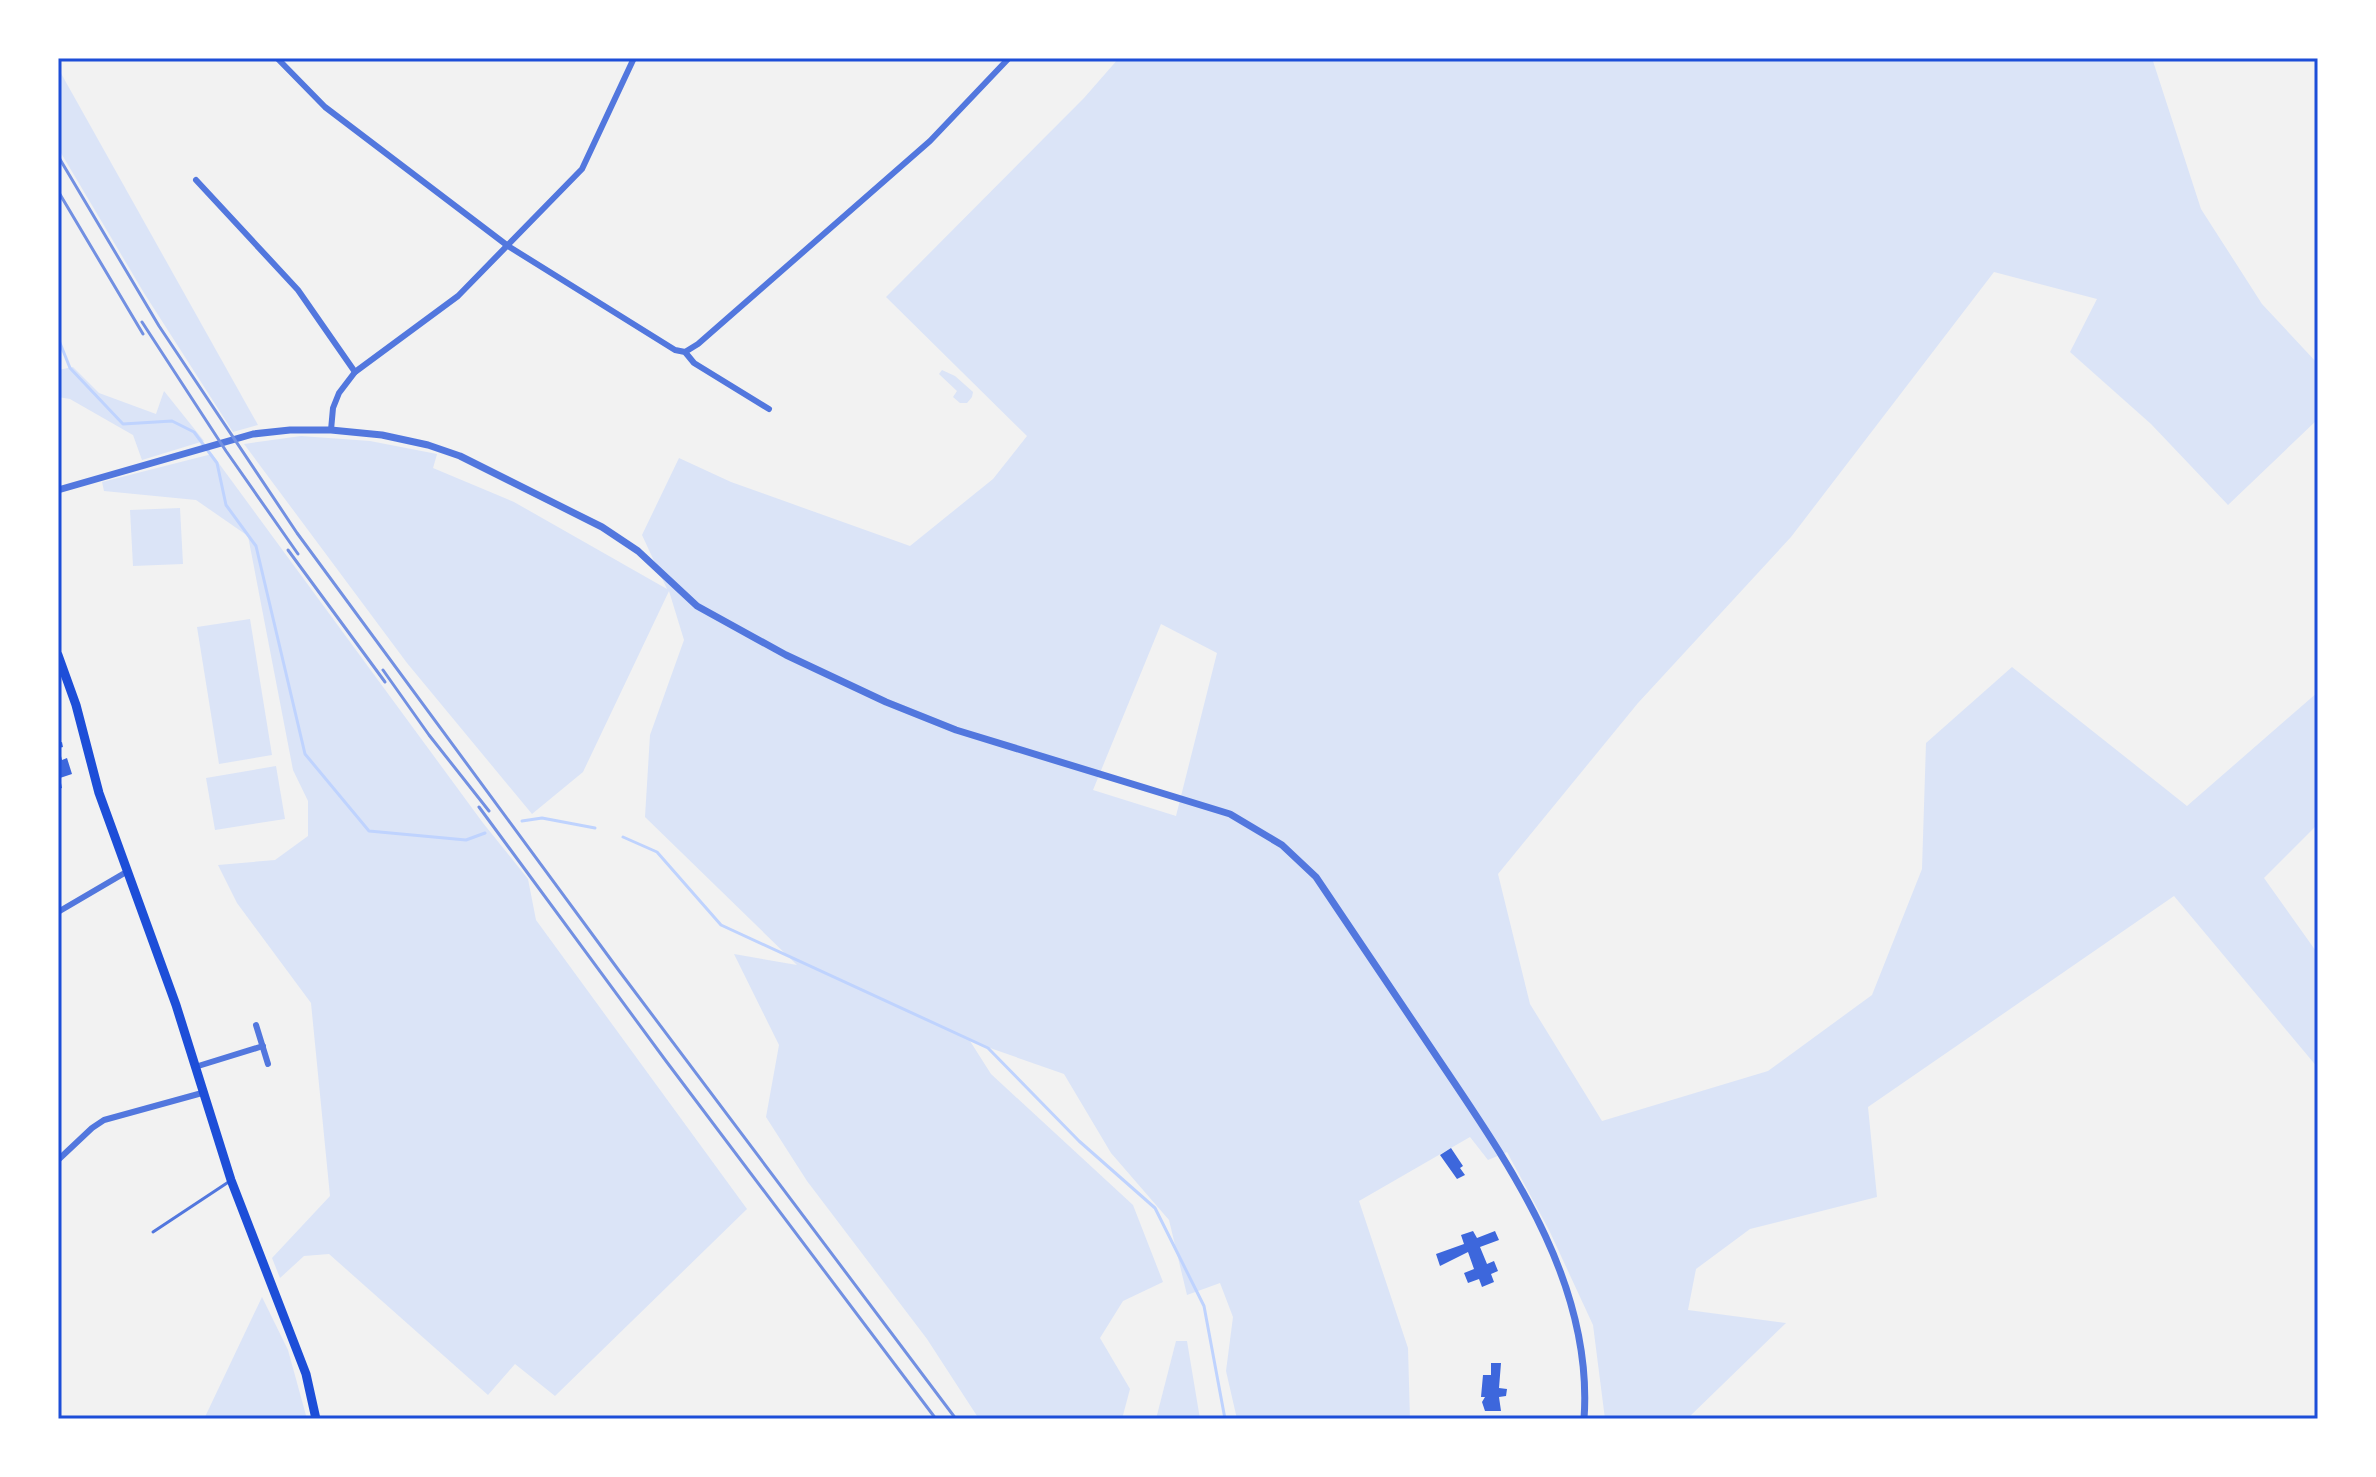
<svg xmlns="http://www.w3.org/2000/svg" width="2376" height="1477" font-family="'Exo 2',sans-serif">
	<rect width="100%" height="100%" fill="#f2f2f2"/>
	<g fill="#dbe4f7" fill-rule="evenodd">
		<path d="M 1119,58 L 2152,58 L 2201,209 L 2262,304 L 2318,364 L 2318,419 L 2228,505 L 2151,424 L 2070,352 L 2097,299 L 1994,272 L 1791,537 L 1638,703 L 1498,874 L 1530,1004 L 1602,1121 L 1768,1071 L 1872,995 L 1922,869 L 1926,743 L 2012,667 L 2187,806 L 2318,692 L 2318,824 L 2264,878 L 2318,954 L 2318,1068 L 2174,896 L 1868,1107 L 1877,1197 L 1750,1229 L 1696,1269 L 1688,1310 L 1786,1323 L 1687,1419 L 1605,1419 L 1593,1325 L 1549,1230 L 1507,1152 L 1488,1160 L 1470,1137 L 1359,1201 L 1408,1348 L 1410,1419 L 1237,1419 L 1226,1371 L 1233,1317 L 1220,1283 L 1187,1295 L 1169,1220 L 1111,1153 L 1064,1074 L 970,1041 L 991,1074 L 1133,1205 L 1163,1282 L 1123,1301 L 1100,1338 L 1130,1389 L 1122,1419 L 979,1419 L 927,1339 L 807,1181 L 766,1117 L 779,1045 L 734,954 L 797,965 L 645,817 L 650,735 L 684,640 L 669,591 L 583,772 L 532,814 L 407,663 L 244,444 L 301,436 L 370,441 L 437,454 L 433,468 L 514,502 L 667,589 L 642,535 L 679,458 L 731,482 L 910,546 L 993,479 L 1027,436 L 886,297 L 1084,98 ZM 1161,624 L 1217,653 L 1176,816 L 1093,790 Z"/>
		<polygon points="58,68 258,425 233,432 144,293 58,148"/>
		<polygon points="73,367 99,393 156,414 164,391 204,441 142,460 133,435 70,399 58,397 58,370"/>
		<polygon points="942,370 955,376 973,392 972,397 967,403 960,403 953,397 957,391 939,374"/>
		<polygon points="212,454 483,823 528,879 536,920 747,1209 555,1396 515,1364 488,1395 329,1254 304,1256 280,1278 272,1258 330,1196 311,1003 237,903 218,865 275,860 308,836 308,801 293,770 248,536 196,500 104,491 102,482"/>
		<polygon points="180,508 183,564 133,566 130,510"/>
		<polygon points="250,619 272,755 219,764 197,627"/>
		<polygon points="276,766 285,819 215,830 206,778"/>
		<polygon points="262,1297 288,1350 307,1419 204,1419"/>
		<polygon points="1176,1341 1187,1341 1200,1419 1156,1419"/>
	</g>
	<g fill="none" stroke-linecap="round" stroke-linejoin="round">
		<g stroke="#bfd3fe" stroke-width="3">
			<polyline points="58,338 70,368 123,424 172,421 194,432 217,463 226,505 256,546 305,754 369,831 466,840 485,833"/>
			<polyline points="522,821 542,818 595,828"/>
			<polyline points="623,837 657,852 721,925 988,1048 1079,1141 1155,1208 1204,1306 1225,1419"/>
		</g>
	</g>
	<g fill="#3d67dc">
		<polygon points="62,742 63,747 59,748 62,760 67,758 72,774 60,778 62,788 58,789 58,743"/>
		<polygon points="1451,1148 1463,1166 1460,1168 1465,1175 1457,1179 1440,1155"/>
		<polygon points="1473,1231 1477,1238 1495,1231 1499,1240 1480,1247 1487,1264 1494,1261 1498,1271 1491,1274 1494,1282 1482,1287 1479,1279 1468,1283 1464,1273 1474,1269 1468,1252 1440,1266 1436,1254 1464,1244 1461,1235"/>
		<polygon points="1491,1363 1501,1363 1499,1388 1507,1389 1506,1396 1499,1397 1501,1411 1485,1411 1482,1402 1485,1397 1481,1397 1483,1375 1491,1375"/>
	</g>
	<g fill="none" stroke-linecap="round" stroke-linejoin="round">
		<polyline stroke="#5277de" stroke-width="3" points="153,1232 230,1181"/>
		<g stroke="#5277de" stroke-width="6">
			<polyline points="277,58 325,107 508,246 675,350 685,352 694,363 769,409"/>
			<polyline points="196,180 298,290 355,372"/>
			<polyline points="685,352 698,344 930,141 1009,58"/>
			<polyline points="331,430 333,408 339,393 355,372 458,296 582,169 634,58"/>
			<polyline points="58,912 128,871"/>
			<polyline points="256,1025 268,1064"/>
			<polyline points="195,1067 263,1046"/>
			<polyline points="58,1160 92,1128 104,1120 202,1093"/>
		</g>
		<path stroke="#5277de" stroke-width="7" d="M 58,490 L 253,434 L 290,430 L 331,430 L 382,435 L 428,445 L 460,456 L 602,527 L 638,551 L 697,606 L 786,655 L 886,702 L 956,730 L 1230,814 L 1282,845 L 1316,877 C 1356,936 1395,995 1435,1054 C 1508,1163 1594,1282 1584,1419"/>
		<polyline stroke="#1d4ed8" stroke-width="9" points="58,655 76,705 99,793 176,1005 231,1180 306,1374 316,1419"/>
		<g stroke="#7290e2" stroke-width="3">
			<polyline points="58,156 159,326 297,533 620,972 956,1419"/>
			<polyline points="58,191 143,334"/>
			<polyline points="142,322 226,451 298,554"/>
			<polyline points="288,550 385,682"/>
			<polyline points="383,670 429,735 489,811"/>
			<polyline points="479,807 666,1061 936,1419"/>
		</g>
	</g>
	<rect width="2376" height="1477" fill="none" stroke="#ffffff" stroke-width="120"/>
	<rect x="60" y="60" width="2256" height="1357" fill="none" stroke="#1d4ed8" stroke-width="3"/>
</svg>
